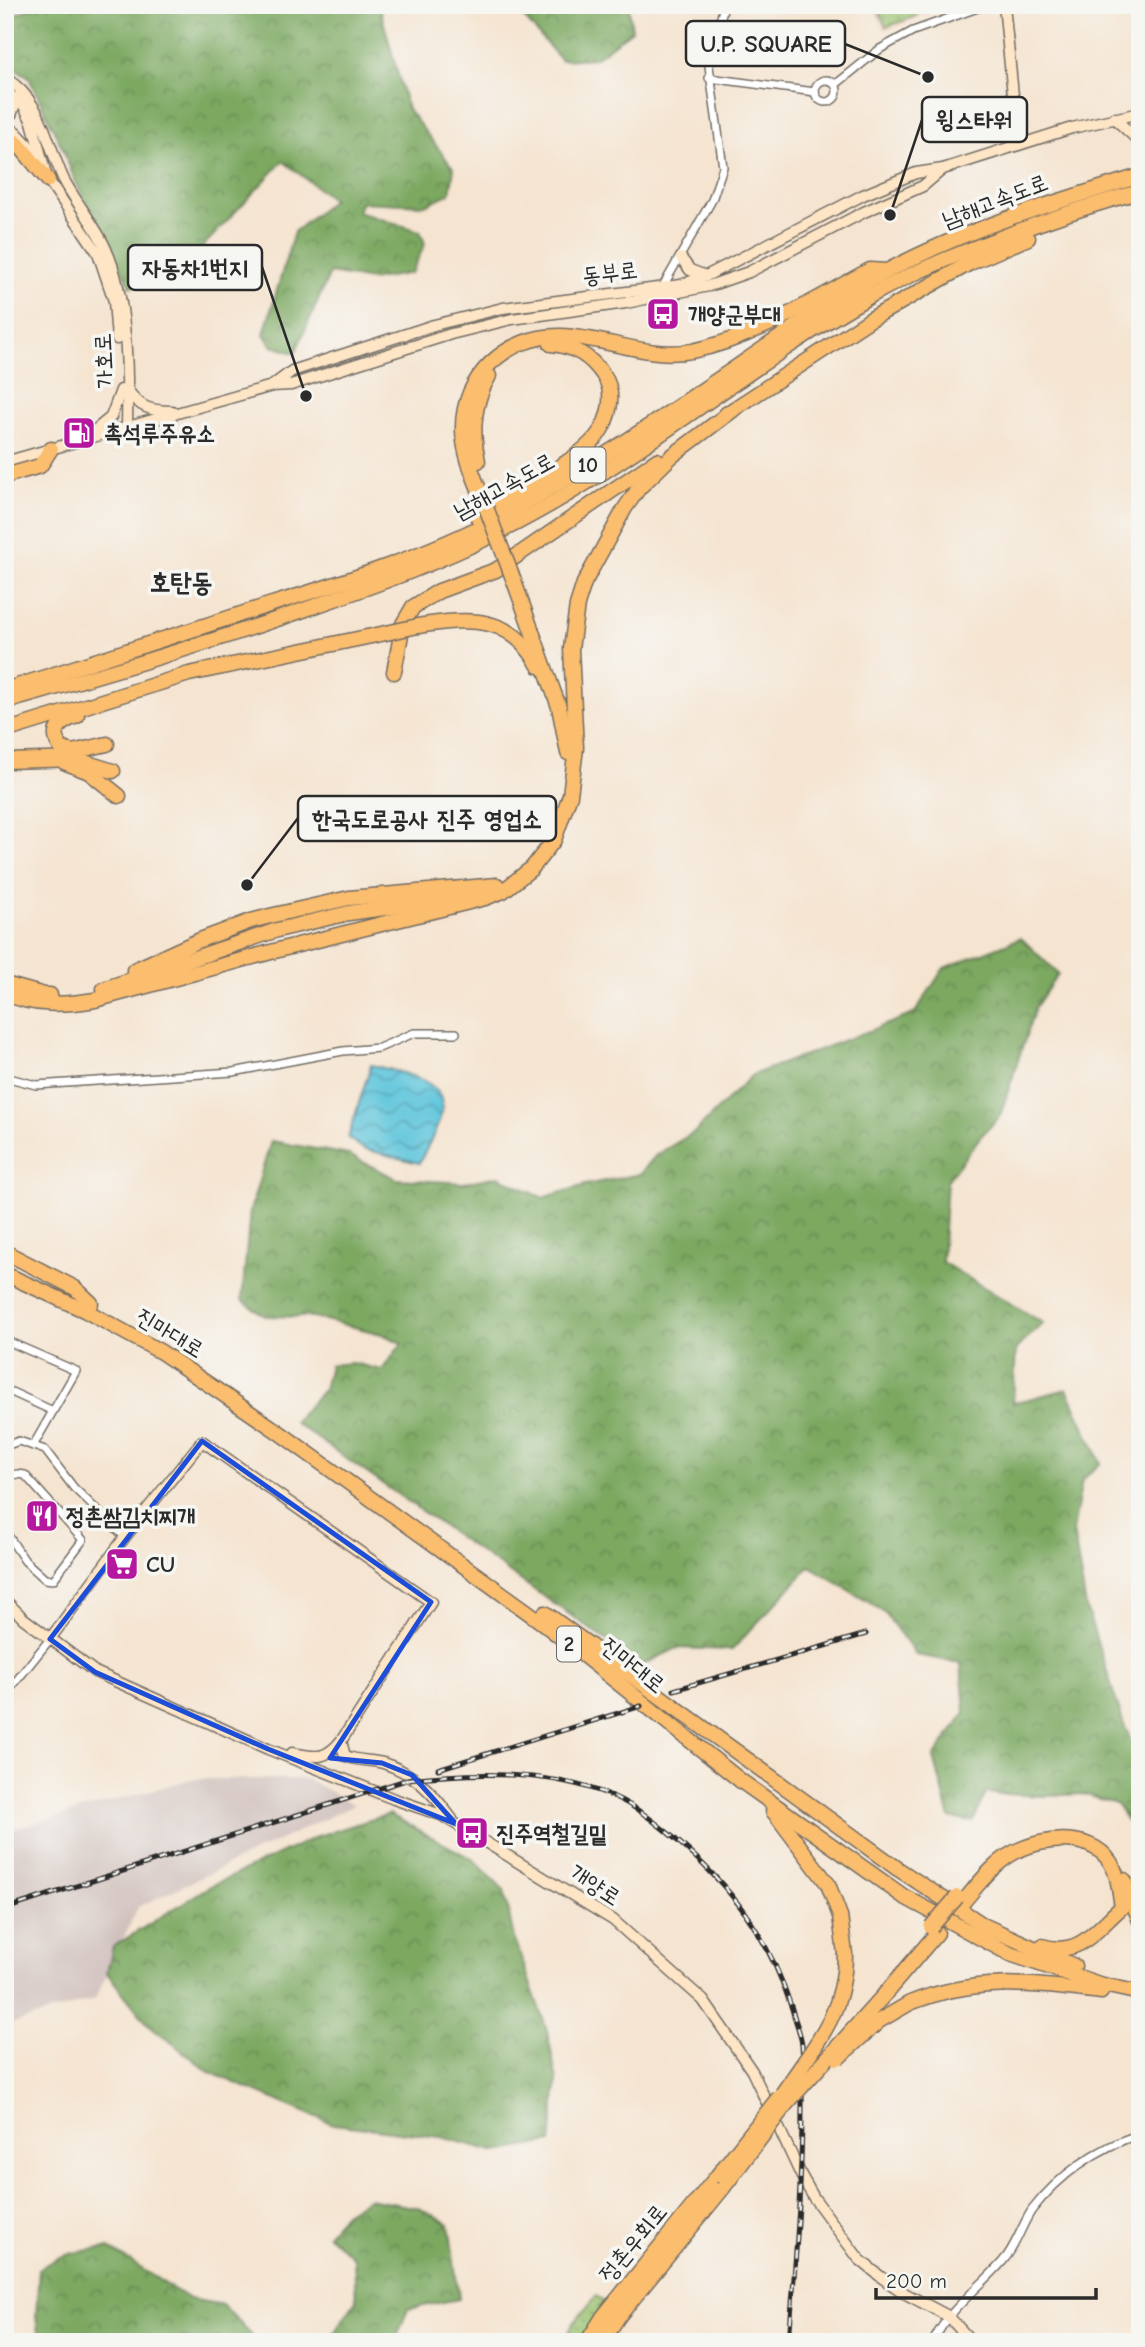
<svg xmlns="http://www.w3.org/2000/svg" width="1145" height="2347" font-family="'Comic Neue','Poor Story',sans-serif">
	<defs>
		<pattern id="grass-dots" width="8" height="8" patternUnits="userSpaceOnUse" patternTransform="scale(1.75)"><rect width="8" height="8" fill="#9ac26e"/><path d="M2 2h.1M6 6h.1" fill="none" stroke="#7e9e5b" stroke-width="1.8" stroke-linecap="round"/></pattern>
		<pattern id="forest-crowns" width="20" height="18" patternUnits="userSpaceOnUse" patternTransform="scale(1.75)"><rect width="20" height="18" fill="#7ba861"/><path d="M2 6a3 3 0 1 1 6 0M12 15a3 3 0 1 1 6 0" fill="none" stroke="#658950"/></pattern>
		<pattern id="water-waves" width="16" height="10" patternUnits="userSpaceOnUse" patternTransform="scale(1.75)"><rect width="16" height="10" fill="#60c6dc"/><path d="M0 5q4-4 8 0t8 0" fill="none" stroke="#4fa1b3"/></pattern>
	</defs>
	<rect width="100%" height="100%" fill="#f6f6f2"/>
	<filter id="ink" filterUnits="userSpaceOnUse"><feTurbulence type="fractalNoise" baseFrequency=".0143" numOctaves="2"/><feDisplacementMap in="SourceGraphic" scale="14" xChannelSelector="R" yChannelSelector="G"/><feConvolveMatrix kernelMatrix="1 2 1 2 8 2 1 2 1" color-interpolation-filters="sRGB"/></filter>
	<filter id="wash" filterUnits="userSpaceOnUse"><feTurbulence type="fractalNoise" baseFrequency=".00686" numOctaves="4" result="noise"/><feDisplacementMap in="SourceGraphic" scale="28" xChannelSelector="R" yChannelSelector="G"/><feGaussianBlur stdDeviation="1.57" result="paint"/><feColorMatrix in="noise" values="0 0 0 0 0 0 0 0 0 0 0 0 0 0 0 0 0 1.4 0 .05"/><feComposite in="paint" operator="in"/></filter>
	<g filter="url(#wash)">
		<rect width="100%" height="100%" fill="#f5e4d0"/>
		<polygon fill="#f4d3c0" points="872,5 951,5 890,29 883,29"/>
		<polygon fill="#d0c0bc" points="192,1779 307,1779 354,1805 138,1907 95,1999 5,2026 5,1831"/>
		<g fill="url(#grass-dots)" stroke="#62764c" stroke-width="2">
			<polygon points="876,5 916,5 917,16 886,27"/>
			<polygon points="596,2296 605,2301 580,2342 563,2342 574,2323"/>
		</g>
		<g fill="url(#forest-crowns)" stroke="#536a46" stroke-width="2">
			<polygon points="39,5 379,5 407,108 454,169 450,193 425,205 361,202 358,212 420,231 425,244 411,273 371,280 330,273 295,353 272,346 264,334 294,232 333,200 283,161 182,269 131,287 75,181 63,149 28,76 5,64 5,18"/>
			<polygon points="513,5 626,5 629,9 632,30 595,58 561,60"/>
			<polygon points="1021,938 1058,974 1035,1008 1000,1116 981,1136 947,1181 942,1262 1043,1323 1016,1349 1013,1403 1067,1389 1101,1463 1082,1480 1073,1531 1086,1607 1124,1725 1140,1760 1140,1840 1116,1804 1083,1794 1041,1796 986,1793 973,1822 950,1818 934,1757 965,1713 961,1663 916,1655 884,1612 810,1566 732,1650 677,1648 642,1665 294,1422 324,1389 330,1365 352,1363 382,1370 402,1343 382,1334 313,1317 265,1316 242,1300 250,1211 271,1141 349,1155 397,1179 464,1183 498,1176 543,1198 585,1185 640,1174 656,1155 696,1131 752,1075 914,1014 944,968"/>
			<polygon points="389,1814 474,1860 504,1890 514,1938 547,2030 557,2081 551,2142 497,2152 441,2137 333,2124 209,2072 147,2023 107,1973 113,1947 207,1888 318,1836"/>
			<polygon points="368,2199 419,2208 449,2224 459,2299 408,2309 395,2342 328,2342 356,2300 354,2258 327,2234 345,2213"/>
			<path d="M 109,2248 L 189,2299 L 223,2305 L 255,2339 L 263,2342 L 39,2342 L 36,2316 L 39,2270 C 60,2252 83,2251 109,2248 Z"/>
		</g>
		<path fill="url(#water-waves)" stroke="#467884" stroke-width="2" d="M 371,1065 C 391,1070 444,1078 442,1106 C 442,1123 426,1149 419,1163 L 364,1149 L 348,1138 Z"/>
	</g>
	<g filter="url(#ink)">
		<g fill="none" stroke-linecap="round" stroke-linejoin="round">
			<defs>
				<g id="street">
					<polyline points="709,78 815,92"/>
					<circle cx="826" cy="91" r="11"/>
					<polyline points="835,85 880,49 913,31 986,5"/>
					<polyline points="662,288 712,200 723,167 709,66 724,5"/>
					<polyline points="5,1077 36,1085 233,1072 343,1051 379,1048 414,1033 456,1033"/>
					<polyline points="5,1340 76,1371 33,1446"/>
					<polyline points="5,1389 53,1411"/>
					<polyline points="5,1446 19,1441 45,1450 74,1488 125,1537"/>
					<polyline points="5,1477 17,1474 25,1475 83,1540 53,1580 45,1579 25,1561 5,1531"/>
					<polyline points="5,1695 50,1639"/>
					<path d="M 933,2342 C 949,2308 979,2289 1003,2261 C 1016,2247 1021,2226 1032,2210 C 1059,2175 1097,2148 1140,2134"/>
				</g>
				<g id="secondary">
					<polyline points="1004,5 1018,145"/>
					<path d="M 5,78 C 41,98 47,143 63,178 C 75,202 94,223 105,247 C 128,296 128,374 127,428"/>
					<polyline points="5,88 16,102 11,115 5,118"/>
					<polyline points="19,96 32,122 47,178 98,253 114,301 117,339"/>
					<polyline points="1114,118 1140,142"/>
					<polyline points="5,125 16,132 38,156"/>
					<polyline points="681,258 690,270 706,276"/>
					<polyline points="272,386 292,371 434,325 503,308 681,285 706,276 863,195 916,173 943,169 1072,128 1140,113"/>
					<path d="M 127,389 C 139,408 151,411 172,411"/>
					<polyline points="87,437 111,417 121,390"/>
					<polyline points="5,462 272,386 291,385 451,334 512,319 626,303 709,286 749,272 864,212 923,186 943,169"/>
					<polyline points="5,1600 23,1618 95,1672 268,1749 394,1799 441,1815 613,1920 703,2000 752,2071 802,2177 814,2198 859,2259 881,2277 906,2294 948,2316 972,2342"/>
					<polyline points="50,1639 125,1537 202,1441 431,1602 341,1741"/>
					<path d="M 292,1753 C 316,1757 324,1761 341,1741 L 345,1756 C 358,1761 371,1760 383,1763 C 415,1773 433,1793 452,1819"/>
				</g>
				<g id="highway">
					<polyline points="5,135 19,145 48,180"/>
					<polyline points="726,414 871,319 970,263 1028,238"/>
					<path d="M 478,461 C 471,431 473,403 489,376"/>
					<polyline points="5,476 40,466 51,449"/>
					<path d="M 484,502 C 475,479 464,456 463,431 C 461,376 508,335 561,336 C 606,337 647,359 692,351 C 756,338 813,300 870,270 L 887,271"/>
					<path d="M 478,518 C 511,492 572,467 597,436 C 609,420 616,394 604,376 C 591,357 575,346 551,344"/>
					<polyline points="514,581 559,707 568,753"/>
					<path d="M 418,626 C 469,618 511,614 539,666"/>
					<polyline points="394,672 403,624 413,607 439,591 496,570 657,460"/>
					<path d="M 5,690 C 93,662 181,634 269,605 C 347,581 426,556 498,518 C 582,473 660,419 738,366 C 786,333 835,299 887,271 C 966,229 1054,202 1140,176"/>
					<path d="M 5,702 C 108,673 211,643 312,607 C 375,585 438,563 499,532 C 630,467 743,368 870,296 C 920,268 973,248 1026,228 C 1063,215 1101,201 1140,192"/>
					<path d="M 77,716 C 60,722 49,731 61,748 L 72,752 L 107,744"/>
					<polyline points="5,731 189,674 386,633"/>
					<polyline points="5,761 81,759"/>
					<polyline points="81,761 113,771"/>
					<polyline points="64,762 89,772 119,796"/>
					<polyline points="134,970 200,940 251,921 274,915 349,898 497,885"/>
					<polyline points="5,984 44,995 50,995"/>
					<polyline points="104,989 277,930 349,913 463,897"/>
					<path d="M 5,993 C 33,1007 65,1005 95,1000 L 282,949 L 485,898 L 503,891 L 532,868 L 554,840 L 570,795 L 576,748 L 571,649 L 577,605 L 584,583 L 625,508 L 639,488 L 672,456 L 733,410"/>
					<polyline points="5,1252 75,1288 91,1303"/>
					<polyline points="5,1274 86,1311 161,1352 280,1433 543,1623 741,1781 903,1896 1010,1954 1099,1984 1140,1993"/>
					<polyline points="545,1613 898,1869 985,1926 1074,1966"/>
					<polyline points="773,1811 828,1884 840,1916 845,1954"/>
					<polyline points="1124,1880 1140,1921"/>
					<path d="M 963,1902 C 978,1885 993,1864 1013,1853 C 1044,1836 1097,1831 1114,1869 C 1119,1880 1120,1895 1122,1907 C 1096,1929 1080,1958 1042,1946"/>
					<polyline points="885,1994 937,1933"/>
					<path d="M 910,2003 C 976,1976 1033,1984 1101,1992"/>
					<polyline points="587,2342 603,2317 718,2175"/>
					<polyline points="602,2342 618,2317 723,2188"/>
				</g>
			</defs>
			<use href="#street" stroke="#726c65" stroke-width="10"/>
			<use href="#secondary" stroke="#726c65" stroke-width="13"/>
			<use href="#highway" stroke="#726c65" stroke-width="17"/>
			<use href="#street" stroke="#fff" stroke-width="7"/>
			<use href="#secondary" stroke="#fde5c5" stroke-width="10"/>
			<use href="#highway" stroke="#fbbd6e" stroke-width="14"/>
			<defs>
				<g id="rail">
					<polyline points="674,1690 866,1634"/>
					<polyline points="438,1769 641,1706"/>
					<path d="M 408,1779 C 474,1772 549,1770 612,1796 C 634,1805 655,1822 673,1837 C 732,1887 768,1935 792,2009 C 795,2021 801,2033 802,2045 C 804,2066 802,2088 802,2109 C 802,2187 795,2264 789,2342"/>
					<polyline points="5,1909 415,1777"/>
				</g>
			</defs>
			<use href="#rail" stroke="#2b2b2b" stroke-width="5"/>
			<use href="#rail" stroke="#f6f6f2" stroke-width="2.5" stroke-dasharray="8" stroke-linecap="butt"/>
			<defs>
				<g id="highway-bridge">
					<polyline points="484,502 514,581"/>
					<polyline points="386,633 418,626"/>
					<polyline points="931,1927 957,1897"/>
					<polyline points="838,2058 879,2021 910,2003"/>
					<path d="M 782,2094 C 814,2046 845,2015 845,1954"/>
					<polyline points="718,2175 779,2097"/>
					<polyline points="723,2188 787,2103 885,1994"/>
				</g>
			</defs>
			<use href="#highway-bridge" stroke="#726c65" stroke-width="17" stroke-linecap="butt"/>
			<use href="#highway-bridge" stroke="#fbbd6e" stroke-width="14"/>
		</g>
	</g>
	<path fill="none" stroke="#1d4ed8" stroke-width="5" stroke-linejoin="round" d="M 202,1441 L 431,1602 L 330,1758 L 382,1763 L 412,1775 L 456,1824 L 268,1749 L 95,1672 L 50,1639 Z"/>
	<defs>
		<symbol id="bus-square" viewBox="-11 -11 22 22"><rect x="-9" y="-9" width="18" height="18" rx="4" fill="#b5179e" stroke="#f6f6f2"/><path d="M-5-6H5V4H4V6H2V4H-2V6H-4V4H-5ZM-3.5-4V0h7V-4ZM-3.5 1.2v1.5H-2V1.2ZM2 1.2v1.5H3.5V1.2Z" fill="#fff"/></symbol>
		<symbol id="fuel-square" viewBox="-11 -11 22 22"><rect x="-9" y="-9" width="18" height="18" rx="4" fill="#b5179e" stroke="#f6f6f2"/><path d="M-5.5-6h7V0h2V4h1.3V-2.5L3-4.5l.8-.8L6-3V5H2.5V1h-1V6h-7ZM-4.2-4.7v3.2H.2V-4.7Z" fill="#fff"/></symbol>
		<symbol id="restaurant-square" viewBox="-11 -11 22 22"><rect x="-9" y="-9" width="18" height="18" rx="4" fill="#b5179e" stroke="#f6f6f2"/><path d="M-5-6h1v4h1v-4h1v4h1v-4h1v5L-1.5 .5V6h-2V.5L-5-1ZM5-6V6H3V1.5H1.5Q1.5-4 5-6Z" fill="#fff"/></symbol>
		<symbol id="supermarket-square" viewBox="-11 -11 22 22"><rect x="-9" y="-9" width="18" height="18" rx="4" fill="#b5179e" stroke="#f6f6f2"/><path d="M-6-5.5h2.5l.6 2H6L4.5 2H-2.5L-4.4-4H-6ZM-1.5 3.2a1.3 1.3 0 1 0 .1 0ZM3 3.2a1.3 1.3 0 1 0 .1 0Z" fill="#fff"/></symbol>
	</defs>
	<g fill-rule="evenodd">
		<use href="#bus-square" x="644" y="295" width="38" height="38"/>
		<use href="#fuel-square" x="60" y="414" width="38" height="38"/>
		<use href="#restaurant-square" x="23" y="1497" width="38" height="38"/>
		<use href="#supermarket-square" x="103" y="1545" width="38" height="38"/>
		<use href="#bus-square" x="453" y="1814" width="38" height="38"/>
	</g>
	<g text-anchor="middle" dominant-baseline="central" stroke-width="7" stroke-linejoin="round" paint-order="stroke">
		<g fill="#f6f6f2" stroke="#686867" stroke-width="2">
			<rect x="570.5" y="447.5" width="35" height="35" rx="5"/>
			<rect x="557" y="1626.5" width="24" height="35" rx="5"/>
		</g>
		<g font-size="21" font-weight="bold" fill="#2b2b2b">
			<text x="588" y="465">10</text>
			<text x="569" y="1644">2</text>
		</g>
		<g font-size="23" fill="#2b2b2b" stroke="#f6f6f2">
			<text transform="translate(995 201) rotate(-21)">남해고속도로</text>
			<text transform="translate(610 273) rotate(-7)">동부로</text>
			<text transform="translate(104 361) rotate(-93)">가호로</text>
			<text transform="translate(504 486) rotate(-29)">남해고속도로</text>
			<text transform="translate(170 1333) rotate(31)">진마대로</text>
			<text transform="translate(633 1665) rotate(39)">진마대로</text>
			<text transform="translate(595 1885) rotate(33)">개양로</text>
			<text transform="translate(633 2243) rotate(-51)">정촌우회로</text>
		</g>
		<g font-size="23" font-weight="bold" fill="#2b2b2b" stroke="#f6f6f2" text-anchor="start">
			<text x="688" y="314">개양군부대</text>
			<text x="104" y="433">촉석루주유소</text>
			<text x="66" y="1516">정촌쌈김치찌개</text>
			<text x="146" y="1564">CU</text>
			<text x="496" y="1833">진주역철길밑</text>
		</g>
		<g font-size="26" font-weight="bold" fill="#2b2b2b" stroke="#f6f6f2">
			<text x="181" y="583">호탄동</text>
		</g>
	</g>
	<path fill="none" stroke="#2b2b2b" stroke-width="2.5" d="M928 77L845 44M890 215L922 120M306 396L262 267M247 885L298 818"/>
	<g fill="#2b2b2b" stroke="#f6f6f2" stroke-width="2.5">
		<circle cx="928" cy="77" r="7"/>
		<circle cx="890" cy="215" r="7"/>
		<circle cx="306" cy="396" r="7"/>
		<circle cx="247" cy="885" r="7"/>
	</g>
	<g fill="#f6f6f2" stroke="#2b2b2b" stroke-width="2.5">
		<rect x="686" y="21" width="159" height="45" rx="7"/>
		<rect x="922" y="97" width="105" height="45" rx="7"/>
		<rect x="128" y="245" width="134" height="45" rx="7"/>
		<rect x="298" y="796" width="258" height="45" rx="7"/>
	</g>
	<g font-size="24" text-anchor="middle" font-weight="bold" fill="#2b2b2b">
		<text x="766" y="52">U.P. SQUARE</text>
		<text x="974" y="128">윙스타워</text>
		<text x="195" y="276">자동차1번지</text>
		<text x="427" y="827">한국도로공사 진주 영업소</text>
	</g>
	<rect width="1145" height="2347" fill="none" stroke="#f6f6f2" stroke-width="28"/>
	<path d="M876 2288v10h220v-10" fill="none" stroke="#2b2b2b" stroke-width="3.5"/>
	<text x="886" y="2288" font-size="21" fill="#2b2b2b" stroke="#f6f6f2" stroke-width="5" paint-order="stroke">200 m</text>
</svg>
